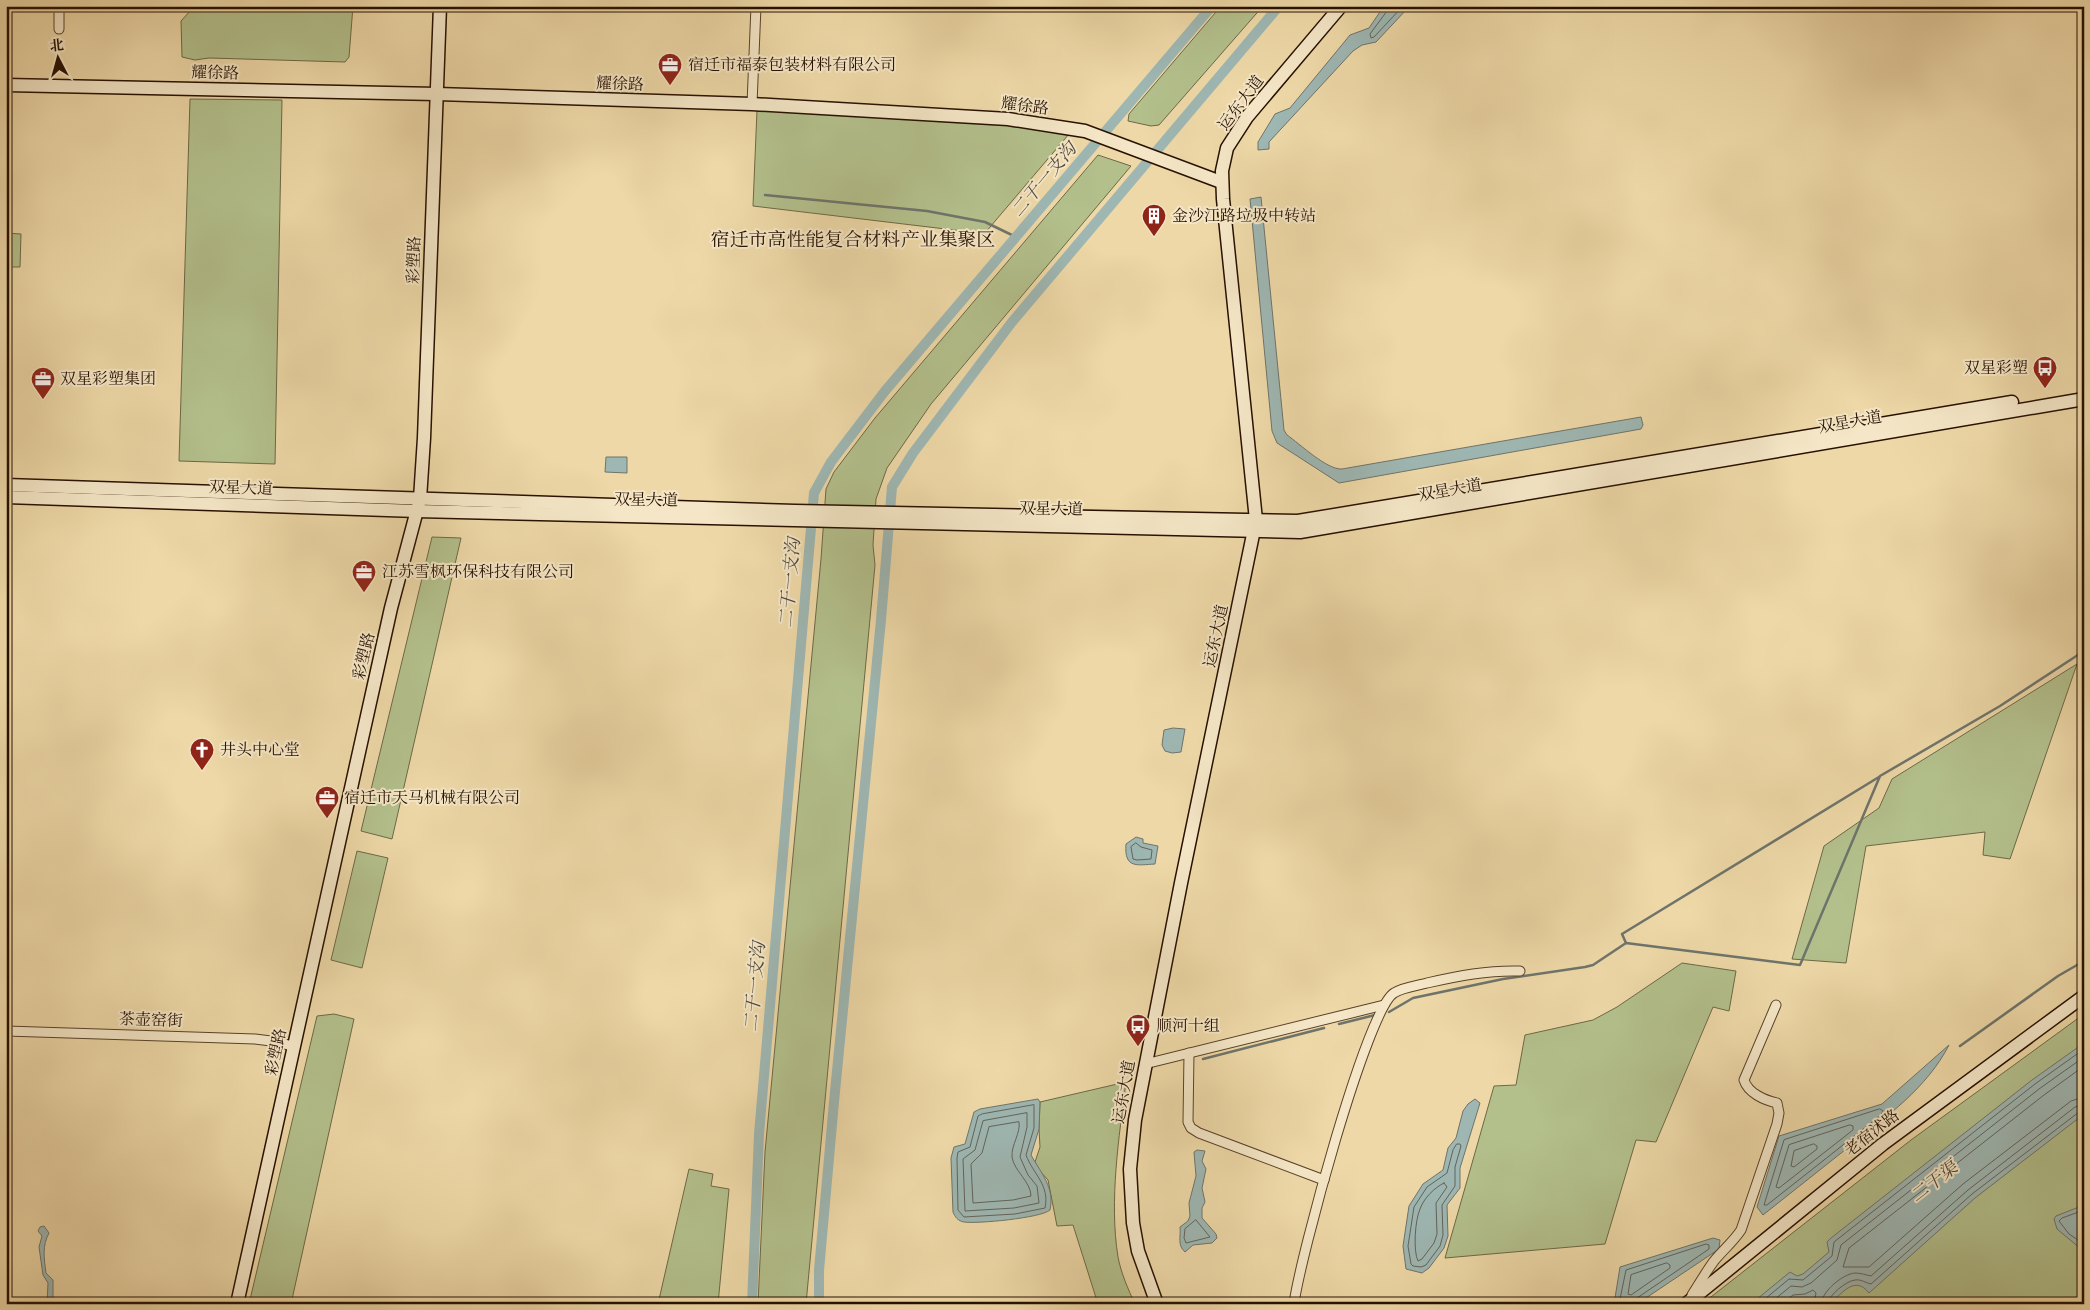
<svg xmlns="http://www.w3.org/2000/svg" width="2090" height="1310" font-family="Cardo,'Noto Serif SC',serif">
	<rect width="100%" height="100%" fill="#eed8a7"/>
	<filter id="stains"><feTurbulence type="fractalNoise" baseFrequency=".004" numOctaves="4"/><feColorMatrix values="0 0 0 0 .2 0 0 0 0 .09 0 0 0 0 .02 0 0 0 .5 -.17"/></filter>
	<radialGradient id="worn" r=".72"><stop offset=".6" stop-color="#630" stop-opacity="0"/><stop offset="1" stop-color="#630" stop-opacity=".3"/></radialGradient>
	<g fill="#b3c08c" stroke="#6d6846">
		<polygon points="201,6 353,6 349,57 345,62 209,58 195,60 182,57 181,21 191,10"/>
		<polygon points="1221,6 1263,6 1159,125 1151,126 1128,121 1129,114"/>
		<polygon points="190,99 282,100 275,464 179,461"/>
		<polygon points="757,110 1022,125 1069,134 985,233 979,233 753,206"/>
		<polygon points="1098,155 1131,166 931,404 887,468 876,499 873,545 875,565 806,1304 758,1304 765,1152 821,559 826,489 834,472 875,418"/>
		<polygon points="6,233 21,234 20,267 6,267"/>
		<polygon points="432,537 461,538 392,839 361,831"/>
		<polygon points="2077,664 2010,859 1983,855 1985,832 1866,846 1846,963 1792,959 1824,846 1879,808 1892,779"/>
		<polygon points="357,851 388,858 362,968 331,960"/>
		<polygon points="1682,963 1736,971 1729,1011 1713,1007 1656,1142 1636,1140 1605,1244 1445,1258 1494,1086 1516,1085 1525,1035 1593,1020 1617,1007"/>
		<polygon points="334,1014 354,1019 291,1304 249,1304 317,1016"/>
		<polygon points="2084,1014 2084,1304 1702,1304 1911,1140"/>
		<path d="M 1126,1082 C 1119,1137 1109,1201 1118,1257 C 1121,1273 1128,1289 1135,1304 L 1098,1304 L 1073,1225 L 1057,1226 L 1048,1180 L 1038,1169 L 1035,1162 L 1040,1147 L 1039,1129 L 1040,1102 Z"/>
		<polygon points="689,1169 713,1174 711,1186 729,1189 718,1304 658,1304"/>
	</g>
	<g fill="#9eb7b3" stroke="#6e746b">
		<polygon points="1384,6 1408,6 1407,9 1376,42 1362,45 1353,51 1269,142 1269,149 1258,150 1258,142 1275,114 1290,108 1350,35 1369,28"/>
		<path d="M 1261,197 L 1284,430 L 1287,435 C 1300,444 1327,470 1342,469 L 1641,417 L 1643,425 L 1641,429 L 1339,483 L 1277,443 L 1272,431 L 1250,199 Z"/>
		<polygon points="606,457 627,457 627,473 605,472"/>
		<polygon points="1173,728 1185,729 1181,752 1172,753 1165,751 1162,745 1164,730"/>
		<path d="M 1136,837 L 1143,839 L 1143,843 L 1158,846 L 1155,864 C 1137,865 1124,869 1126,844 Z"/>
		<path d="M 2084,1043 L 2084,1114 L 1975,1198 L 1869,1293 C 1855,1275 1842,1293 1830,1304 L 1751,1304 L 1790,1272 L 1797,1276 L 1803,1274 L 1829,1252 L 1827,1242 L 1831,1238 L 2032,1080 Z"/>
		<path d="M 1949,1045 C 1927,1088 1887,1116 1850,1146 C 1821,1169 1792,1192 1763,1215 L 1757,1207 L 1779,1136 L 1882,1104 Z"/>
		<path d="M 1038,1099 L 1040,1102 L 1039,1129 L 1031,1155 C 1041,1173 1055,1188 1050,1210 C 1041,1218 977,1224 964,1222 C 958,1221 955,1217 953,1212 L 951,1158 L 954,1147 L 965,1144 L 974,1112 L 980,1109 Z"/>
		<polygon points="1475,1099 1480,1103 1460,1168 1460,1188 1447,1205 1448,1236 1444,1248 1429,1268 1422,1273 1406,1269 1403,1246 1409,1206 1423,1184 1443,1170 1448,1148 1456,1138 1463,1111 1468,1104"/>
		<path d="M 1197,1150 L 1205,1151 L 1202,1161 L 1206,1169 L 1202,1188 L 1205,1202 L 1202,1208 L 1202,1218 L 1216,1234 L 1217,1238 L 1212,1243 L 1193,1245 L 1185,1252 C 1177,1245 1181,1237 1180,1227 L 1188,1221 L 1190,1216 L 1189,1203 L 1196,1176 L 1194,1152 Z"/>
		<polygon points="2084,1205 2084,1248 2081,1249 2057,1229 2054,1219 2056,1216"/>
		<path d="M 44,1226 L 49,1233 C 42,1246 44,1258 46,1273 L 53,1280 L 53,1304 L 47,1304 L 48,1283 L 43,1275 L 39,1247 L 42,1236 L 38,1231 L 40,1227 Z"/>
		<polygon points="1713,1238 1720,1240 1719,1249 1637,1304 1614,1304 1620,1267"/>
	</g>
	<g fill="none" stroke-linecap="round" stroke-linejoin="round">
		<g stroke="#62645a" stroke-width="1">
			<polyline points="1387,6 1387,11 1370,34 1371,38 1374,37 1403,6"/>
			<polygon points="1136,843 1141,847 1152,850 1151,859 1137,860 1133,859 1131,847"/>
			<polyline points="2084,1066 2044,1095 1849,1248 1843,1267 1869,1267 1963,1184 2071,1101 2084,1097"/>
			<path d="M 1034,1105 L 1034,1128 L 1026,1155 C 1033,1174 1050,1185 1045,1208 L 1015,1214 L 964,1217 L 958,1210 L 957,1158 L 958,1152 L 970,1147 L 978,1116 L 982,1114 Z"/>
			<polygon points="1880,1109 1883,1111 1881,1115 1767,1205 1764,1205 1784,1140"/>
			<polygon points="1027,1113 1027,1127 1020,1157 1028,1175 1037,1186 1039,1203 1014,1208 965,1211 963,1159 975,1150 983,1121"/>
			<path d="M 1019,1122 C 1021,1133 1011,1145 1012,1157 C 1014,1171 1031,1182 1031,1196 L 1013,1200 L 973,1203 L 971,1164 L 982,1153 L 989,1127 Z"/>
			<polygon points="1850,1125 1853,1126 1853,1130 1779,1188 1776,1187 1789,1145"/>
			<polygon points="1457,1144 1460,1144 1461,1146 1455,1167 1455,1186 1442,1205 1443,1235 1440,1246 1426,1265 1421,1267 1413,1266 1411,1264 1408,1246 1414,1207 1427,1187 1447,1173 1453,1150"/>
			<polygon points="1814,1144 1817,1146 1817,1149 1794,1167 1791,1166 1794,1151"/>
			<path d="M 1444,1183 L 1447,1187 L 1436,1203 L 1437,1234 L 1434,1243 L 1422,1259 L 1418,1261 C 1413,1251 1415,1220 1420,1209 C 1424,1198 1434,1188 1444,1183 Z"/>
			<polyline points="2084,1210 2062,1218 2059,1221 2069,1234 2084,1244"/>
			<polygon points="1196,1220 1210,1237 1186,1243 1184,1238 1185,1229"/>
			<polygon points="1667,1263 1670,1265 1670,1268 1631,1295 1628,1294 1631,1275"/>
			<polyline points="1619,1304 1626,1270 1706,1244 1709,1245 1709,1249 1637,1298 1635,1304"/>
			<polyline points="1759,1304 1789,1279 1803,1280 1832,1256 1834,1242 2035,1084 2084,1049"/>
			<polyline points="1769,1304 1791,1286 1802,1287 1811,1283 1837,1260 1841,1245 2039,1089 2084,1057"/>
			<polyline points="1782,1304 1793,1295 1805,1294 1813,1290 1816,1293 1814,1304"/>
			<path d="M 1821,1304 C 1822,1291 1843,1274 1855,1273 C 1861,1273 1866,1275 1871,1276 L 1968,1190 L 2075,1107 L 2084,1105"/>
			<path d="M 1827,1304 C 1829,1295 1846,1281 1855,1280 C 1861,1279 1866,1283 1871,1284 L 1972,1194 L 2079,1112 L 2084,1111"/>
		</g>
		<g stroke="#6e746b" stroke-width="2.5">
			<polyline points="765,195 927,211 985,222 1016,237"/>
			<polyline points="1626,943 1622,934 1879,777"/>
			<polyline points="1389,1012 1413,998 1503,979 1585,967 1593,965 1626,943 1800,965 1880,776 2000,706 2084,651"/>
			<polyline points="1339,1024 1375,1015"/>
			<polyline points="1960,1046 2058,976 2084,961"/>
			<polyline points="1203,1059 1324,1028"/>
		</g>
		<g stroke="#9eb7b3" stroke-width="10">
			<polyline points="752,1304 759,1134 814,493 831,462 885,391 1212,6"/>
			<polyline points="819,1304 819,1270 834,1102 881,620 892,487 913,453 1012,322 1279,6"/>
		</g>
		<defs>
			<g id="street">
				<polyline points="59,6 59,29"/>
				<polyline points="752,104 756,6"/>
				<polyline points="6,1031 255,1039 279,1042 294,1047"/>
				<polyline points="1189,1053 1188,1122 1191,1128 1199,1133 1324,1180"/>
				<polyline points="1145,1064 1384,1005"/>
				<path d="M 1692,1295 C 1699,1284 1706,1272 1714,1261 C 1723,1250 1733,1242 1741,1230 L 1777,1124 L 1779,1113 L 1777,1103 C 1764,1100 1748,1093 1744,1080 L 1776,1005"/>
				<path d="M 1294,1304 C 1299,1262 1367,1009 1394,993 C 1403,987 1416,986 1427,983 C 1458,976 1488,970 1520,971"/>
			</g>
			<g id="secondary">
				<polyline points="6,85 437,94 752,104 1008,119 1085,131 1221,182"/>
				<polyline points="6,485 795,511 1298,521 2012,402"/>
				<polyline points="6,497 417,511 1300,532 2084,399"/>
				<polyline points="237,1304 361,743 391,608 420,499 424,438 440,6"/>
				<polyline points="1157,1304 1138,1251 1133,1223 1130,1169 1135,1120 1181,883 1256,520 1223,199 1222,171 1227,148 1247,117 1341,6"/>
				<polyline points="1686,1304 1883,1144 2084,996"/>
			</g>
		</defs>
		<use href="#street" stroke="#59422a" stroke-width="11"/>
		<use href="#secondary" stroke="#271000" stroke-width="15"/>
		<use href="#street" stroke="#f4e6c6" stroke-width="9"/>
		<use href="#secondary" stroke="#f4e6c6" stroke-width="12"/>
	</g>
	<defs>
		<symbol id="office-pin" viewBox="-11 -11 22 30"><path d="M0 17L-7.5 6A9.5 9.5 0 1 1 7.5 6Z" fill="#8f2418" stroke="#f4e6c6"/><path d="M-6-3h4V-5.5h4V-3h4V5H-6ZM-1-4.5V-3h2v-1.5ZM-6 0V1H6V0Z" fill="#fff"/></symbol>
		<symbol id="building-pin" viewBox="-11 -11 22 30"><path d="M0 17L-7.5 6A9.5 9.5 0 1 1 7.5 6Z" fill="#8f2418" stroke="#f4e6c6"/><path d="M-4-6H4V6H1V3H-1V6H-4ZM-2.5-4.3h1.7v1.8h-1.7ZM.8-4.3h1.7v1.8H.8ZM-2.5-1h1.7V.8h-1.7ZM.8-1h1.7V.8H.8Z" fill="#fff"/></symbol>
		<symbol id="bus-pin" viewBox="-11 -11 22 30"><path d="M0 17L-7.5 6A9.5 9.5 0 1 1 7.5 6Z" fill="#8f2418" stroke="#f4e6c6"/><path d="M-5-6H5V4H4V6H2V4H-2V6H-4V4H-5ZM-3.5-4V0h7V-4ZM-3.5 1.2v1.5H-2V1.2ZM2 1.2v1.5H3.5V1.2Z" fill="#fff"/></symbol>
		<symbol id="church-pin" viewBox="-11 -11 22 30"><path d="M0 17L-7.5 6A9.5 9.5 0 1 1 7.5 6Z" fill="#8f2418" stroke="#f4e6c6"/><path d="M-1.2-6h2.4v3.5h3.3v2.4h-3.3V6h-2.4V-.1h-3.3v-2.4h3.3Z" fill="#fff"/></symbol>
	</defs>
	<g fill-rule="evenodd">
		<use href="#office-pin" x="656" y="51" width="28" height="38"/>
		<use href="#building-pin" x="1140" y="202" width="28" height="38"/>
		<use href="#bus-pin" x="2031" y="354" width="28" height="38"/>
		<use href="#office-pin" x="29" y="365" width="28" height="38"/>
		<use href="#office-pin" x="350" y="558" width="28" height="38"/>
		<use href="#church-pin" x="188" y="736" width="28" height="38"/>
		<use href="#office-pin" x="313" y="784" width="28" height="38"/>
		<use href="#bus-pin" x="1124" y="1012" width="28" height="38"/>
	</g>
	<g text-anchor="middle" dominant-baseline="central" stroke-width="4" stroke-linejoin="round" paint-order="stroke">
		<g font-size="16" fill="#271000" stroke="#f4e6c6" text-anchor="start">
			<text x="688" y="65">宿迁市福泰包装材料有限公司</text>
			<text x="1172" y="216">金沙江路垃圾中转站</text>
			<text x="2028" y="368" text-anchor="end">双星彩塑</text>
			<text x="60" y="379">双星彩塑集团</text>
			<text x="382" y="572">江苏雪枫环保科技有限公司</text>
			<text x="220" y="750">井头中心堂</text>
			<text x="344" y="798">宿迁市天马机械有限公司</text>
			<text x="1156" y="1026">顺河十组</text>
		</g>
		<g font-size="16" fill="#271000" stroke="#f4e6c6">
			<text transform="translate(215 73) rotate(1)">耀徐路</text>
			<text transform="translate(620 84) rotate(2)">耀徐路</text>
			<text transform="translate(1241 103) rotate(-53)">运东大道</text>
			<text transform="translate(1025 106) rotate(7)">耀徐路</text>
			<text transform="translate(414 260) rotate(-88)">彩塑路</text>
			<text transform="translate(1850 422) rotate(-10)">双星大道</text>
			<text transform="translate(241 488) rotate(2)">双星大道</text>
			<text transform="translate(1450 490) rotate(-10)">双星大道</text>
			<text transform="translate(646 500) rotate(1)">双星大道</text>
			<text transform="translate(1051 509) rotate(1)">双星大道</text>
			<text transform="translate(1216 636) rotate(-78)">运东大道</text>
			<text transform="translate(364 656) rotate(-77)">彩塑路</text>
			<text transform="translate(151 1020) rotate(2)">茶壶窑街</text>
			<text transform="translate(276 1052) rotate(-78)">彩塑路</text>
			<text transform="translate(1124 1092) rotate(-80)">运东大道</text>
			<text transform="translate(1872 1133) rotate(-38)">老宿沭路</text>
		</g>
		<g font-size="18" font-style="italic" fill="#514a3f" stroke="#f4e6c6">
			<text transform="translate(1044 180) rotate(-50)">二干一支沟</text>
			<text transform="translate(790 583) rotate(-85)">二干一支沟</text>
			<text transform="translate(755 987) rotate(-85)">二干一支沟</text>
			<text transform="translate(1934 1182) rotate(-38)">二干渠</text>
		</g>
		<g font-size="19" fill="#271000" stroke="#f4e6c6">
			<text x="853" y="240">宿迁市高性能复合材料产业集聚区</text>
		</g>
	</g>
	<rect width="2090" height="1310" fill="none" stroke="#eed8a7" stroke-width="25"/>
	<rect x="8" y="8" width="2075" height="1295" fill="none" stroke="#271000" stroke-width="2.5"/>
	<rect x="12" y="12" width="2065" height="1285" fill="none" stroke="#271000"/>
	<g transform="translate(58 58) rotate(354)" stroke="#f4e6c6" stroke-width="4" paint-order="stroke">
	<path d="M0-4L9 19L0 12L-9 19Z" fill="#271000"/>
	<text y="-8" font-size="14" font-weight="bold" text-anchor="middle" fill="#271000">北</text>
	</g>
	<rect width="100%" height="100%" filter="url(#stains)"/>
	<rect width="100%" height="100%" fill="url(#worn)"/>
</svg>
